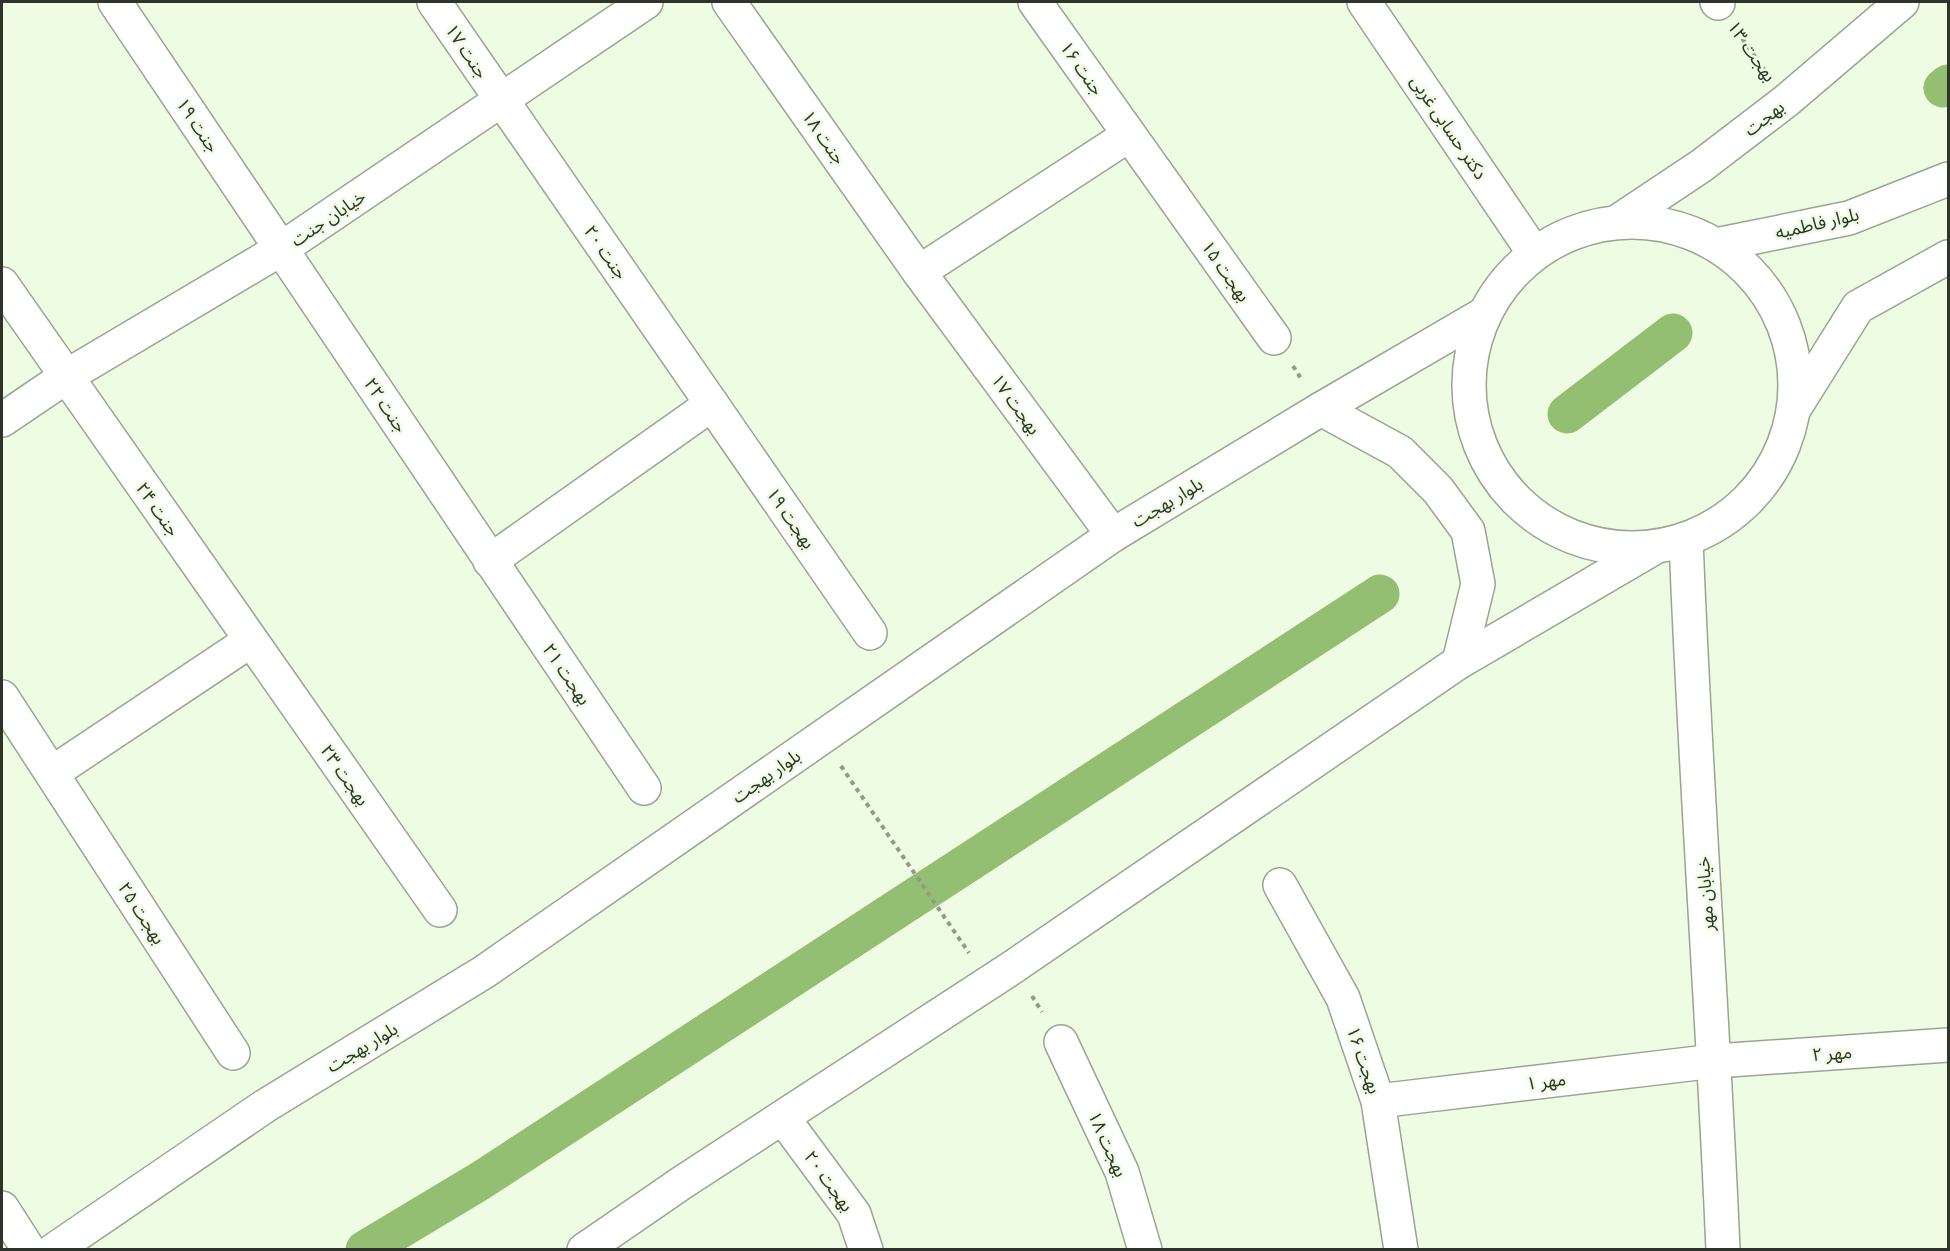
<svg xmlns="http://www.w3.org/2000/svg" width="1950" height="1251" font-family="'Roboto Condensed','Noto Sans Arabic',sans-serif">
	<rect width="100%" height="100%" fill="#edfce2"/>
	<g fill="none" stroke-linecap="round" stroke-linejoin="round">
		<g stroke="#94be71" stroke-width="39">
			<polyline points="1943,88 1948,84"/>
			<polyline points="1567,414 1673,333"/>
			<polyline points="365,1250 480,1181 1380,594"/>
		</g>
		<defs>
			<g id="minor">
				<polyline points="115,2 644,788"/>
				<polyline points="434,2 870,633"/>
				<polyline points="729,2 919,272 1113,535"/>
				<polyline points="1035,2 1274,338"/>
				<polyline points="1717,2 1718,3"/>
				<polyline points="919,272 1129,135"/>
				<polyline points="2,284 440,910"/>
				<polyline points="2,420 67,376 281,249 646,2"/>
				<path d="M 1686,539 C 1695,776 1713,1013 1723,1250"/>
				<polyline points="490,561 712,404"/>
				<polyline points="2,697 233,1053"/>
				<polyline points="52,773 250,641"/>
				<polyline points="1280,885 1343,998 1378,1101 1401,1250"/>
				<polyline points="1061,1042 1122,1172 1145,1250"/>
				<polyline points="1378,1101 1715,1061 1948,1045"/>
				<polyline points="783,1118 854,1214 866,1250"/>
				<polyline points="2,1208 29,1250"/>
			</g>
			<polyline id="tertiary" points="1364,2 1534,253"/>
			<g id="secondary">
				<polyline points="1617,222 1701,166 1786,101 1902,2"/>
				<circle cx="1632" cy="385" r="163"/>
				<polyline points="1716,245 1849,218 1948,179"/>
				<polyline points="1321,409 1400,452 1438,490 1468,531 1478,584 1459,662"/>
				<polyline points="1794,409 1858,307 1948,257"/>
				<polyline points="54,1250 265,1106 484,972 1113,535 1321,409 1484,314"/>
				<polyline points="584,1250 683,1182 1013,967 1459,662 1652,549"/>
			</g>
		</defs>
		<use href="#minor" stroke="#98a68e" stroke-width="36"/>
		<use href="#tertiary" stroke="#98a68e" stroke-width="36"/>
		<use href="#secondary" stroke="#98a68e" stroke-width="36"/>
		<g stroke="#909b89" stroke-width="4" stroke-dasharray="4.5 4.5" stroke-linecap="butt">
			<polyline points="1737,31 1766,72"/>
			<polyline points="1293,366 1302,380"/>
			<polyline points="841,766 969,953"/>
			<polyline points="1032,996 1042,1012"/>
		</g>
		<use href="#minor" stroke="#fff" stroke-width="33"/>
		<use href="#tertiary" stroke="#fff" stroke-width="33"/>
		<use href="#secondary" stroke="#fff" stroke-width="33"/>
	</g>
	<g text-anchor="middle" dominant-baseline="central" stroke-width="5" stroke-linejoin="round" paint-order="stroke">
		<g font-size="18" fill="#2e342a" stroke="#edfce2">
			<text transform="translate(467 51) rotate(56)">جنت ۱۷</text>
			<text transform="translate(1752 51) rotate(55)">بهجت ۱۳</text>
			<text transform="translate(1082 68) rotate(55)">جنت ۱۶</text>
			<text transform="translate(1764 118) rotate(-38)">بهجت</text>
			<text transform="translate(198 125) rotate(56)">جنت ۱۹</text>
			<text transform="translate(1449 127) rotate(56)">دکتر حسابی غربی</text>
			<text transform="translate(824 137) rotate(55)">جنت ۱۸</text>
			<text transform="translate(328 218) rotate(-34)">خیابان جنت</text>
			<text transform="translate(1817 223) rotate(-13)">بلوار فاطمیه</text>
			<text transform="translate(606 252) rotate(55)">جنت ۲۰</text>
			<text transform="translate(1226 271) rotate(55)">بهجت ۱۵</text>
			<text transform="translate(1016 404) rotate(54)">بهجت ۱۷</text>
			<text transform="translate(386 405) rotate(56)">جنت ۲۲</text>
			<text transform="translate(1167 502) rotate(-31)">بلوار بهجت</text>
			<text transform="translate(158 509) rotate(55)">جنت ۲۴</text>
			<text transform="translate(791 518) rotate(55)">بهجت ۱۹</text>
			<text transform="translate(567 674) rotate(56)">بهجت ۲۱</text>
			<text transform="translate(345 775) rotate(55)">بهجت ۲۳</text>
			<text transform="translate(766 776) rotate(-35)">بلوار بهجت</text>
			<text transform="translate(1705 894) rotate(-94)">خیابان مهر</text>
			<text transform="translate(142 913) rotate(57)">بهجت ۲۵</text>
			<text transform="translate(362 1047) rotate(-31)">بلوار بهجت</text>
			<text transform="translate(1832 1053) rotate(-4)">مهر ۲</text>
			<text transform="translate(1364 1060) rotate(71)">بهجت ۱۶</text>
			<text transform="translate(1546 1081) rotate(-7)">مهر ۱</text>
			<text transform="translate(1108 1144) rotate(66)">بهجت ۱۸</text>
			<text transform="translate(829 1181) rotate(54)">بهجت ۲۰</text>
		</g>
	</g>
	<rect width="1950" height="1251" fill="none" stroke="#2e342a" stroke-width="6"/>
</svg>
